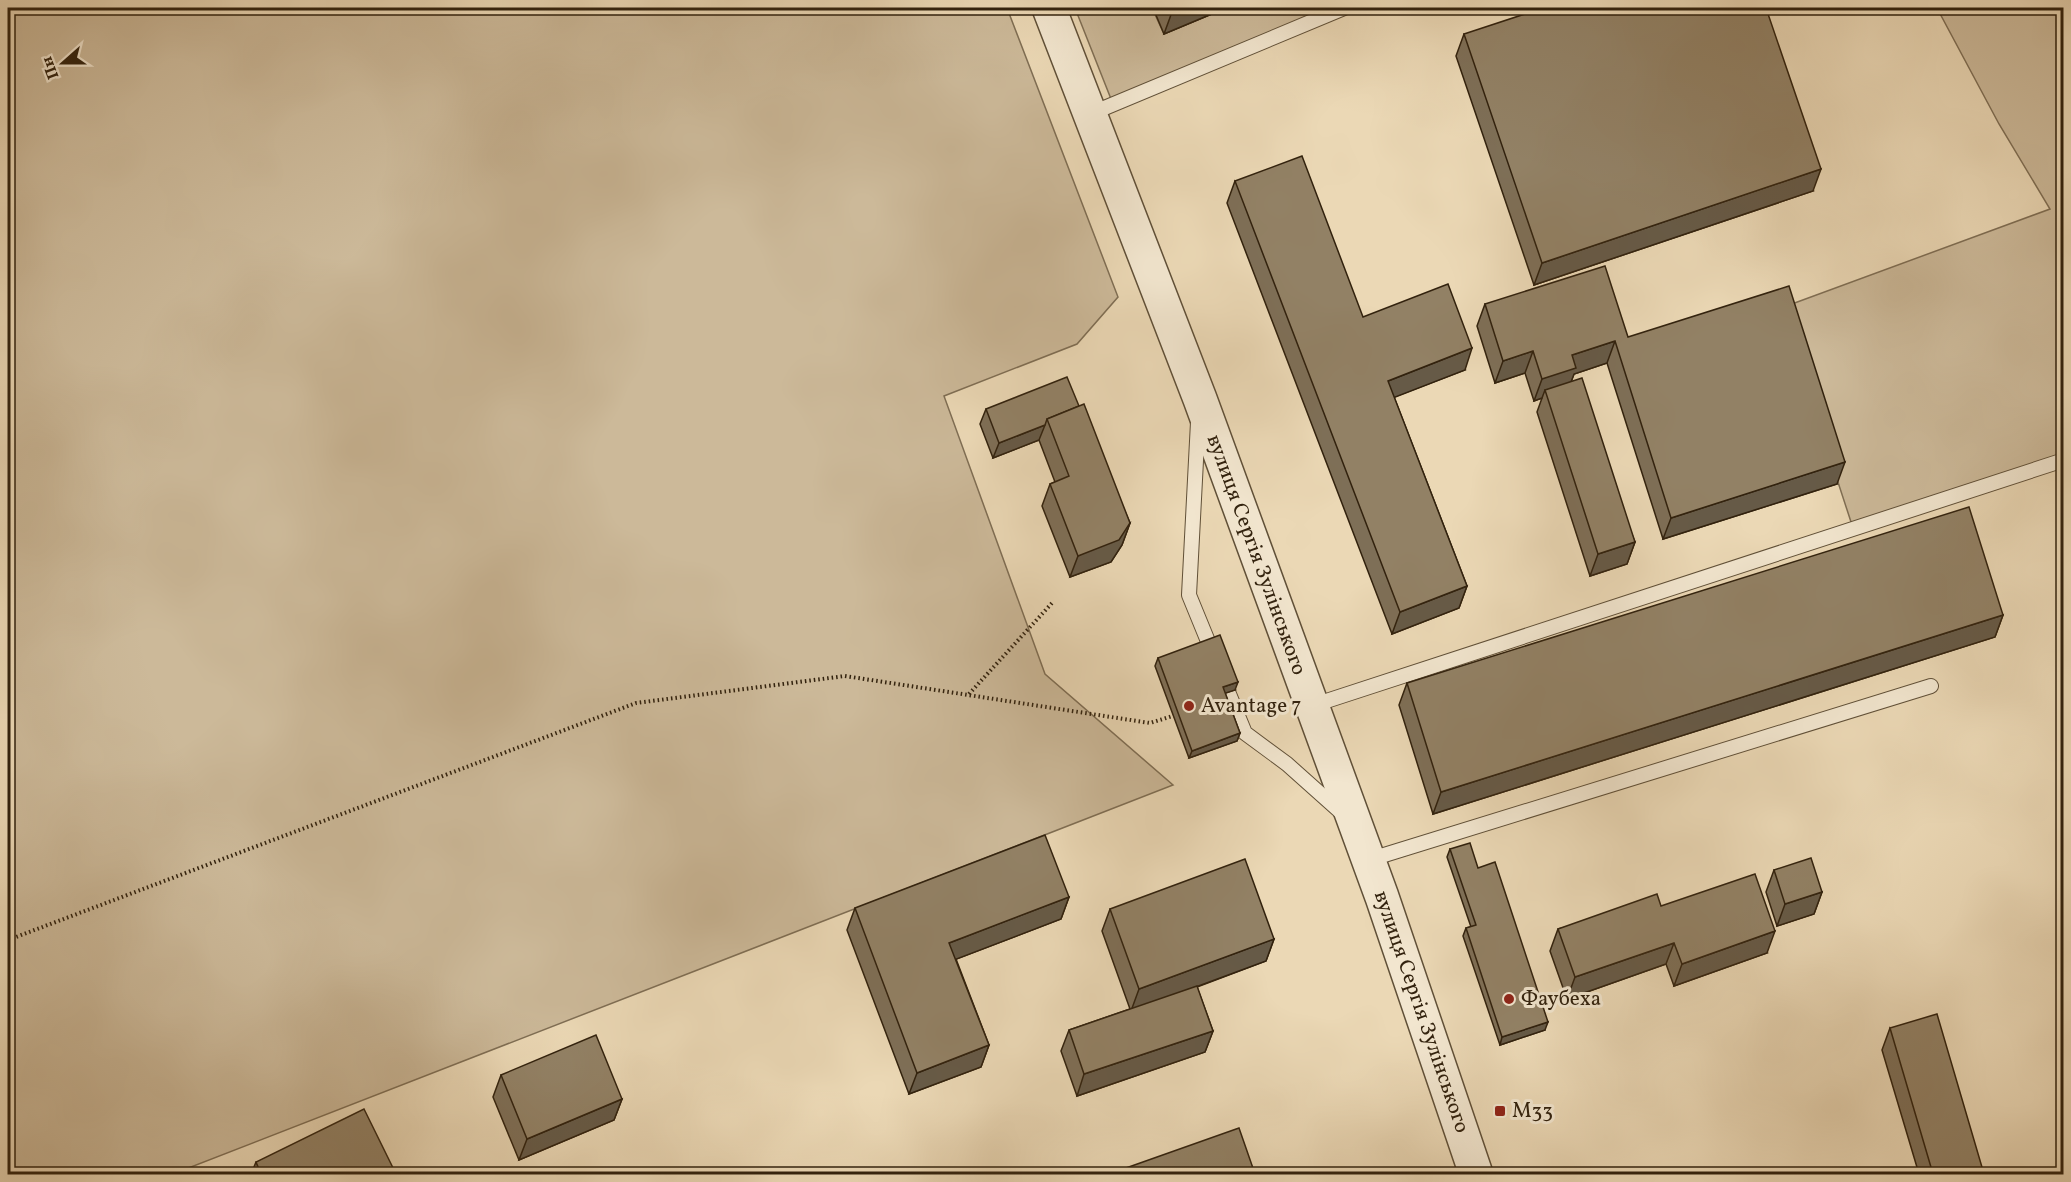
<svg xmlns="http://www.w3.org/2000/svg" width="2071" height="1182" font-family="Vollkorn,serif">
	<rect width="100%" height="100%" fill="#ebd8b5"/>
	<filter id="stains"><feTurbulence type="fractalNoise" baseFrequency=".00333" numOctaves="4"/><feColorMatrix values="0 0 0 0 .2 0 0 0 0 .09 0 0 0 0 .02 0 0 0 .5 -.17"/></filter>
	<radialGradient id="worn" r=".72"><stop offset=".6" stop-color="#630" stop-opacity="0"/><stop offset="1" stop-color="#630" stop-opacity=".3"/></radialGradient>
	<g fill="#ccb999" stroke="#7f6e54" stroke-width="1.5">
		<polygon points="8,8 1007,8 1118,297 1077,344 944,396 1045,674 1173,785 173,1174 8,1174"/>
		<polygon points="1075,8 1152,8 1164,34 1226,8 1344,8 1113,104"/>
		<polygon points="1937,8 2060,8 2064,15 2063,460 1853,528 1781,308 2050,209 1999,124"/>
	</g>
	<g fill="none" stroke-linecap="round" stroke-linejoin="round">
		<defs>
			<g id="service">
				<polyline points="1090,114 1344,8"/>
				<polyline points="1198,422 1189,595 1214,656"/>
				<polyline points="1222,677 1245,733 1287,764 1343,814"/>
				<polyline points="1311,706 2064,460"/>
				<polyline points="1368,860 1931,686"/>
			</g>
			<polyline id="tertiary" points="1049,8 1200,399 1382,897 1476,1174"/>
		</defs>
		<use href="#service" stroke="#605038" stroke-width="16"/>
		<use href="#tertiary" stroke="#605038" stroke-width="36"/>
		<g stroke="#32220e" stroke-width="4" stroke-dasharray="1.5 3" stroke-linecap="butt">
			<polyline points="969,694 1052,603"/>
			<polyline points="8,940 636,703 845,676 1150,723 1176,715"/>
		</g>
		<use href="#service" stroke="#f2e6cf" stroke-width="14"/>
		<use href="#tertiary" stroke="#f2e6cf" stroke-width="33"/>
	</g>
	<g fill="#7e6f57" stroke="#32220e" stroke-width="1.5">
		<polygon points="1153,8 1226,8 1164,34"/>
		<polygon points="1464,34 1813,191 1534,285 1456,56"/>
		<polygon points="1235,181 1363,317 1465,370 1394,397 1467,586 1459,608 1392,634 1227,203"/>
		<polygon points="1485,304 1628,337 1837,484 1663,539 1607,363 1574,374 1571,382 1635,542 1627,564 1590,576 1537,412 1542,398 1534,401 1525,373 1495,383 1477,326"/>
		<polygon points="1079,406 1130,523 1122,545 1111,562 1070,577 1042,506 1050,484 1055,482 1039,440 993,458 980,424 986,409"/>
		<polygon points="2003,615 1995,637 1433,814 1399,705 1407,683"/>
		<polygon points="1158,658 1235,690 1225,693 1240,733 1237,741 1189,758 1155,666"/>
		<polygon points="1450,849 1478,868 1545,1030 1500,1045 1463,936 1466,928 1471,927 1447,857"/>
		<polygon points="1774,870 1822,892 1814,914 1777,926 1766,892"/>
		<polygon points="1069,897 1061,919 956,959 989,1045 981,1067 909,1094 847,930 855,908"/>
		<polygon points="1661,906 1767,953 1674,986 1666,964 1567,999 1550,951 1558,929"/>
		<polygon points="1110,909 1274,939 1266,961 1197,987 1213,1031 1205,1052 1077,1096 1061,1051 1069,1030 1130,1009 1102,931"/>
		<polygon points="1890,1028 1984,1174 1919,1174 1882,1050"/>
		<polygon points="501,1075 622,1099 614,1120 519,1160 493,1097"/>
		<polygon points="256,1162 396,1174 251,1174"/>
	</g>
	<g fill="#665a47" stroke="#32220e" stroke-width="1.5">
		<polygon points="1182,8 1226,8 1164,34 1172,12"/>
		<polygon points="1821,169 1813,191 1534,285 1542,263"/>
		<polygon points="1615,341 1607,363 1574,374 1568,390 1545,390 1542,398 1534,401 1542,379 1572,355"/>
		<polygon points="1472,348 1465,370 1380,403 1388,381"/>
		<polygon points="1533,351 1525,373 1495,383 1503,361"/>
		<polygon points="1045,425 1039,440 993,458 999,443"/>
		<polygon points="1845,462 1837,484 1663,539 1671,518"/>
		<polygon points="1130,523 1122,545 1111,562 1070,577 1078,556"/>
		<polygon points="1635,542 1627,564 1590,576 1598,554"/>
		<polygon points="1467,586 1459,608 1392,634 1400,612"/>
		<polygon points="2003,615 1995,637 1433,814 1441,792"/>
		<polygon points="1238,682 1235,690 1220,695 1223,687"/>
		<polygon points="1240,733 1237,741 1189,758 1192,751"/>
		<polygon points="1822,892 1814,914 1777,926 1785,904"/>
		<polygon points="1069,897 1061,919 941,965 949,943"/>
		<polygon points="1775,931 1767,953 1674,986 1682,964"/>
		<polygon points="1274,939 1266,961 1131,1011 1139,989"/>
		<polygon points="1674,943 1666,964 1567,999 1575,977"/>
		<polygon points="1548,1022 1545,1030 1500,1045 1502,1037"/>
		<polygon points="1213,1031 1205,1052 1077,1096 1084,1074"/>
		<polygon points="989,1045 981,1067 909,1094 917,1073"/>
		<polygon points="622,1099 614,1120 519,1160 527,1139"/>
	</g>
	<g fill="#928165" stroke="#32220e" stroke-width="1.5">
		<polygon points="1170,8 1182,8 1172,12"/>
		<polygon points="1543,8 1766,8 1821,169 1542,263 1464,34"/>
		<polygon points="1302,156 1363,317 1448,284 1472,348 1388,381 1467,586 1400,612 1235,181"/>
		<polygon points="1605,266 1628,337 1789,286 1845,462 1671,518 1615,341 1572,355 1576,368 1542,379 1533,351 1503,361 1485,304"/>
		<polygon points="1067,377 1079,406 1047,419 1045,425 999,443 986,409"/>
		<polygon points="1582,378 1635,542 1598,554 1545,390"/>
		<polygon points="1084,404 1130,523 1119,540 1078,556 1050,484 1069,476 1047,419"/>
		<polygon points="1969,507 2003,615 1441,792 1407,683"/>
		<polygon points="1220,635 1238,682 1223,687 1240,733 1192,751 1158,658"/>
		<polygon points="1045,835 1069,897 949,943 989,1045 917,1073 855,908"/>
		<polygon points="1470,843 1478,868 1495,862 1548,1022 1502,1037 1466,928 1476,925 1450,849"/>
		<polygon points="1811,858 1822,892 1785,904 1774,870"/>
		<polygon points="1245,859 1274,939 1139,989 1110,909"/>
		<polygon points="1755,874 1775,931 1682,964 1674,943 1575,977 1558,929 1657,894 1661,906"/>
		<polygon points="1197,986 1213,1031 1084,1074 1069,1030"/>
		<polygon points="1937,1014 1984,1174 1933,1174 1890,1028"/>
		<polygon points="596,1035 622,1099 527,1139 501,1075"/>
		<polygon points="364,1109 396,1174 261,1174 256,1162"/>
		<polygon points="1239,1128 1255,1174 1109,1174"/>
		<polygon points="189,1168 192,1174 176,1174"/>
	</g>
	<g fill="#8f2418" stroke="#f2e6cf" stroke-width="2">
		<circle cx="1189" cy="706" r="6"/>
		<circle cx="1509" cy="999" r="6"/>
		<rect x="1494" y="1105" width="12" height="12" rx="3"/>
	</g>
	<g text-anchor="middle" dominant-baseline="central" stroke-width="6" stroke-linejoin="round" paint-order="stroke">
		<g font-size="21" fill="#32220e" stroke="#f2e6cf">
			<text transform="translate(1256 555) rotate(70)">вулиця Сергія Зулінського</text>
			<text transform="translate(1421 1012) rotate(71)">вулиця Сергія Зулінського</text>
		</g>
		<g font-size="21" fill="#32220e" stroke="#f2e6cf" text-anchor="start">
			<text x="1201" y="706">Avantage 7</text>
			<text x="1521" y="999">Фаубеха</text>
			<text x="1512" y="1111">М33</text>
		</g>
	</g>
	<rect width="2071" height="1182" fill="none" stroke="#ebd8b5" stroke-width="30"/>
	<rect x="9" y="9" width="2053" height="1164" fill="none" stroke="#32220e" stroke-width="3"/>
	<rect x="15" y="15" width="2041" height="1152" fill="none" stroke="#32220e" stroke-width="1.5"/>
	<g transform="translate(63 63) rotate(249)" stroke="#f2e6cf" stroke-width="4.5" paint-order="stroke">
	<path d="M0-4.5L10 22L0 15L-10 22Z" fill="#32220e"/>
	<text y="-9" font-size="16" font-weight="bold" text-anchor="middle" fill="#32220e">Пн</text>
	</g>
	<rect width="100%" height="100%" filter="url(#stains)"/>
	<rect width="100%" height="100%" fill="url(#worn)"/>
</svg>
